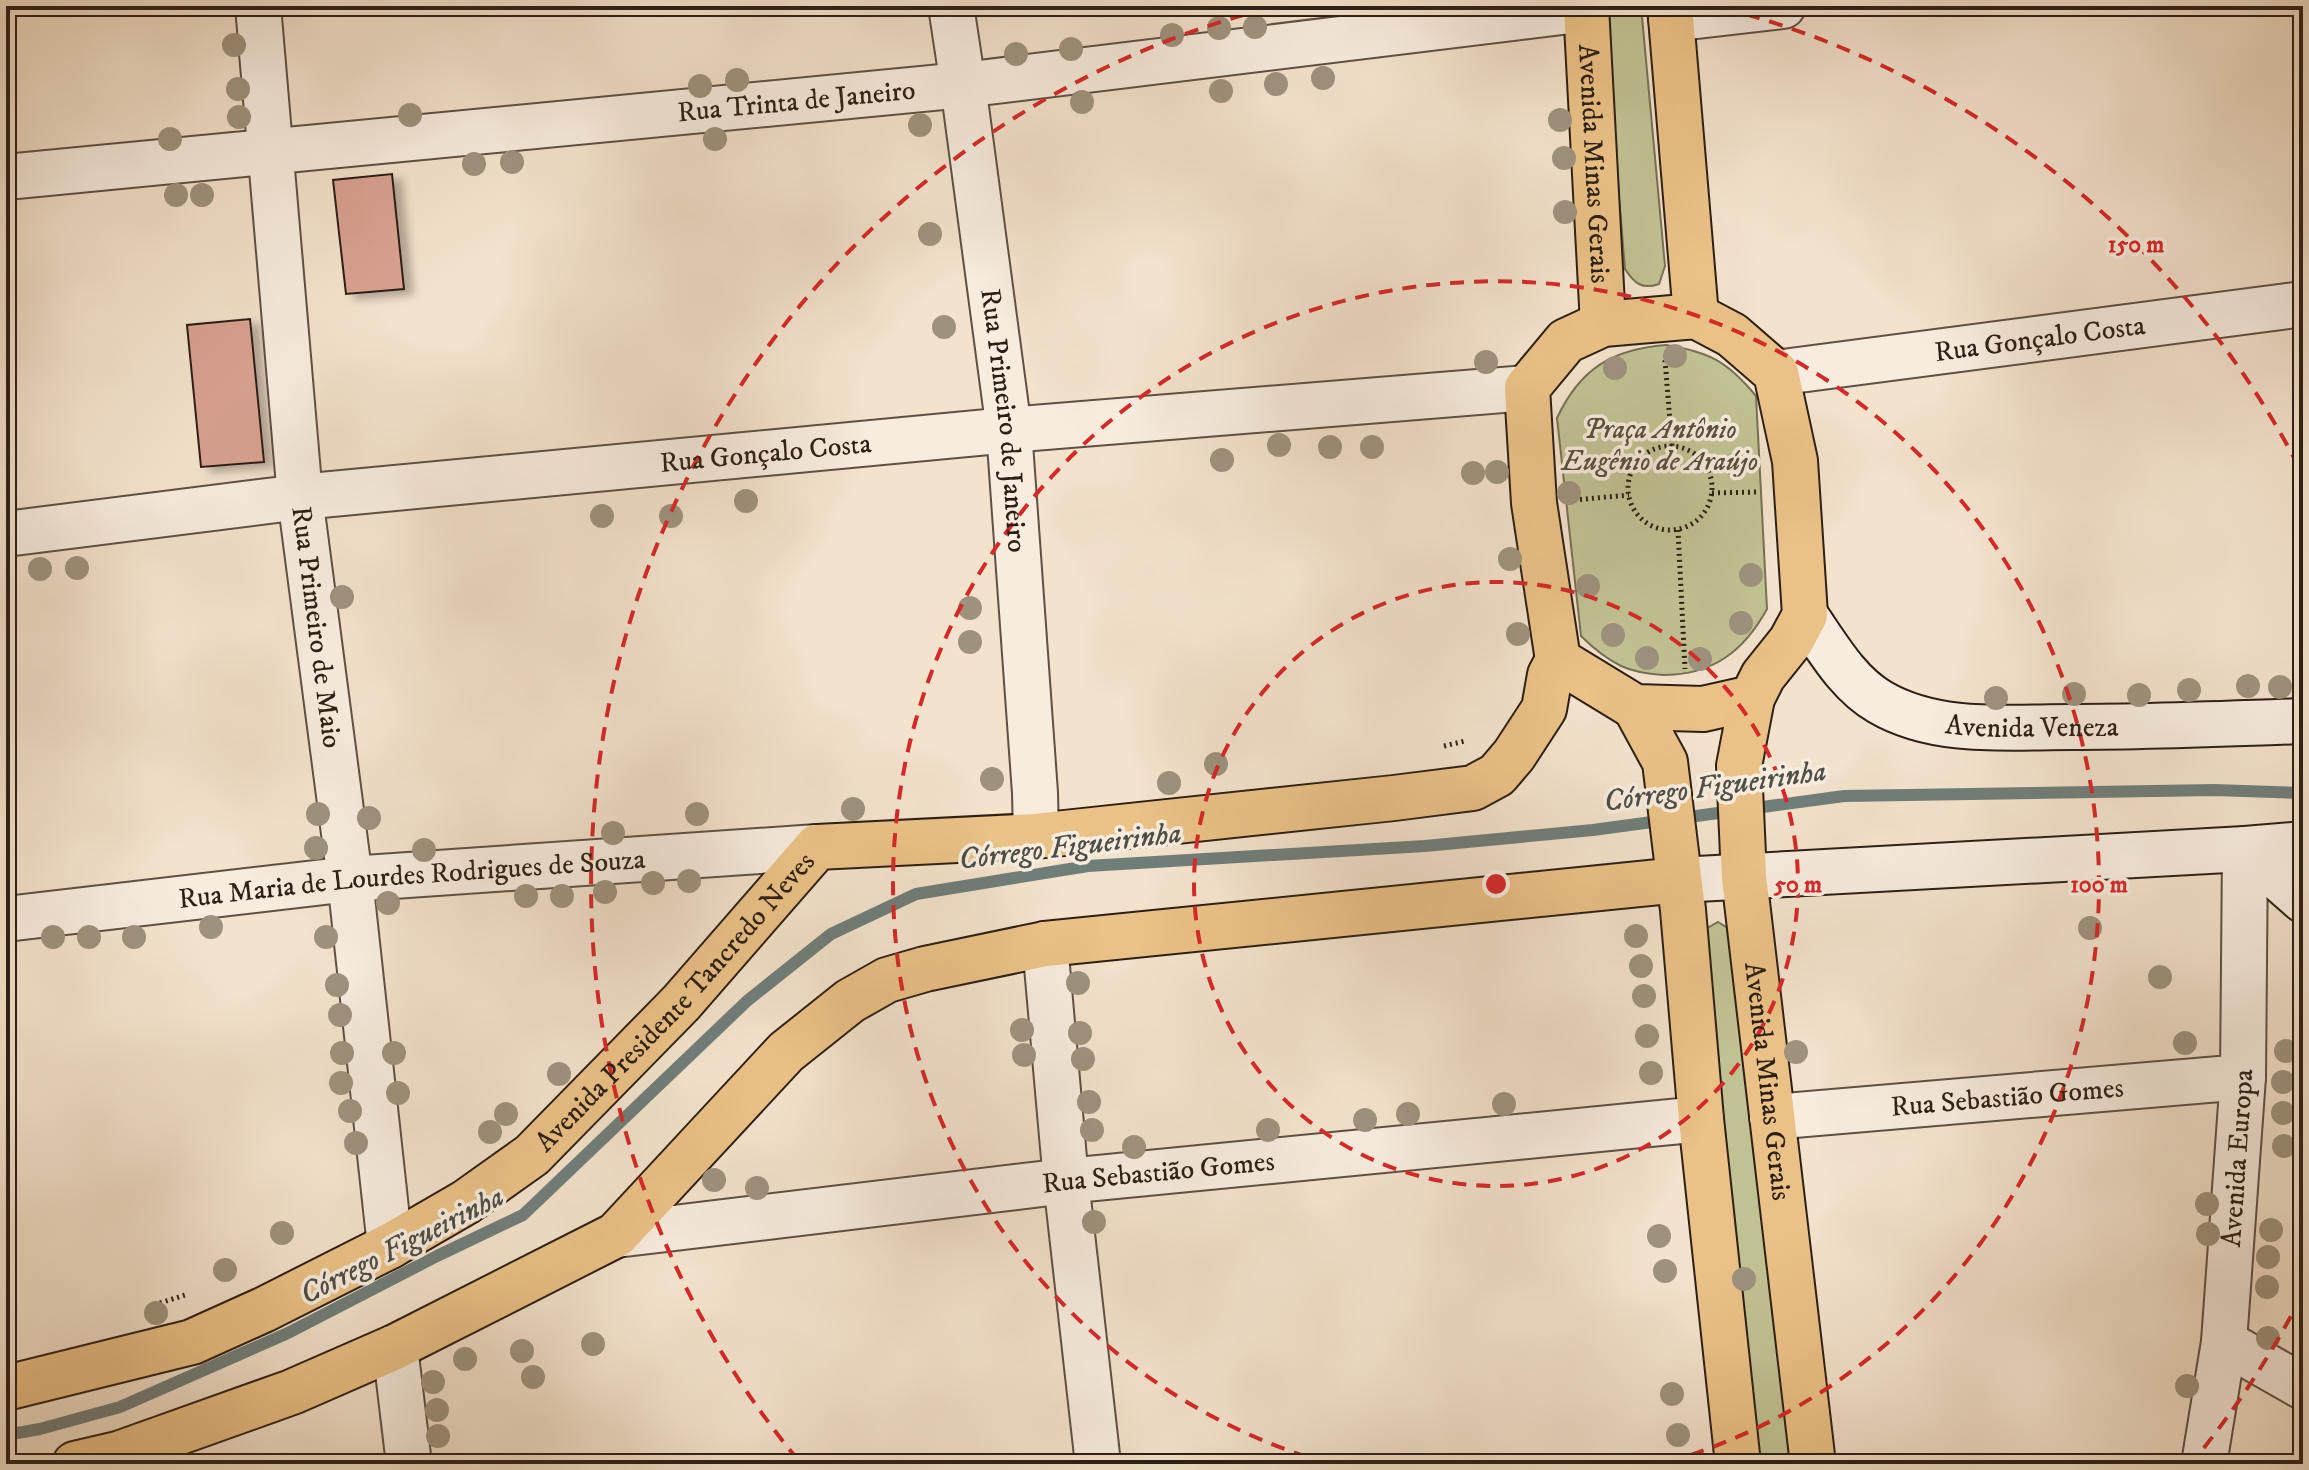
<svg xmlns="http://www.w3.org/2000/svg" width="2309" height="1470" font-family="'IM FELL DW Pica',serif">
	<defs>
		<filter id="shadow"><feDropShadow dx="9" dy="5" stdDeviation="4" flood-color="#0004"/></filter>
	</defs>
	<rect width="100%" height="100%" fill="#f3e2cc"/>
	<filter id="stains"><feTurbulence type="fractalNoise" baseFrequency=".0025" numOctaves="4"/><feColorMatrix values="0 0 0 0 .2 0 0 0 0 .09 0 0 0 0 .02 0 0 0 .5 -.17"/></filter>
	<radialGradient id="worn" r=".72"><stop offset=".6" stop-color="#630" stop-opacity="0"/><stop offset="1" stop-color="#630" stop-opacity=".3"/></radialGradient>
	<g fill="#c1c293" stroke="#777054" stroke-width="2">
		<path d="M 1603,6 L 1641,6 L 1665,266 L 1659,284 C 1642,290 1634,283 1625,269 Z"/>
		<path d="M 1666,345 C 1710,352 1728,362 1756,396 L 1767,609 C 1744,651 1713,675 1663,675 C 1649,674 1634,672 1621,666 C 1605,658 1593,648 1581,636 L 1557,418 C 1580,369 1612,349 1666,345 Z"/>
		<polygon points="1718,922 1731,930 1792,1464 1758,1464 1701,937 1704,930"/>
	</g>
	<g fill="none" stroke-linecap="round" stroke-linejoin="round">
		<polyline stroke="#707e7a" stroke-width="12" points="6,1435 40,1429 120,1407 288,1333 437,1256 523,1215 747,1001 831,934 916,894 1088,866 1425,846 1593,830 1844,796 2214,790 2303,793"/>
	</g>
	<g fill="#d8a191" stroke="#2d1f16" stroke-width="2" filter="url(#shadow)">
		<polygon points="392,174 404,289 346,294 333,180"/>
		<polygon points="250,319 264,462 201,467 187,325"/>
	</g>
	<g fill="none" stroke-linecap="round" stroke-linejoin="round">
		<defs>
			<g id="street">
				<path id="s1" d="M 258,6 L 300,497 L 350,879 L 390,1246"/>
				<path id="s2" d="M 951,6 L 963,85 L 1009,430 L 1035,793 L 1036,836"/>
				<polyline points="1671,19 1783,6"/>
				<path id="s3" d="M 6,177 L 963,85 L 1586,9"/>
				<path id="s4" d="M 1776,373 L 2303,304"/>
				<path id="s5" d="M 6,534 L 300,497 L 1009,430 L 1527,388"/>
				<path id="s6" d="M 6,919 L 350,879 L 817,847"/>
				<polyline points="1045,944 1066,1181 1098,1464"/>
				<path id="s7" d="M 1772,1117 L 2243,1077"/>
				<path id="s8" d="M 616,1235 L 1066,1181 L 1701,1119"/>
				<polyline points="2224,1342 2303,1387"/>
				<polyline points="395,1347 409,1464"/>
				<path id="s9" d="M 2204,1464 L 2224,1342 L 2243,1077 L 2245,849"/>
			</g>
			<g id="secondary">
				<path id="s10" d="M 1805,615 C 1827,646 1847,683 1880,702 C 1936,735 2009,727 2071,727 C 2149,727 2226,724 2303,721"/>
				<polyline points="2245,849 2303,900"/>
				<polyline points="1679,880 2245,849 2303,844"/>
			</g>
			<g id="primary">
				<path id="s11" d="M 1586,6 L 1603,324"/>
				<polyline points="1670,6 1696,316"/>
				<polygon points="1696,316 1732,335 1776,373 1795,461 1805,615 1791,641 1763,676 1752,698 1703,709 1635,707 1558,660 1534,503 1527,388 1566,341 1603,324"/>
				<path id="s12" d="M 1752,698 L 1739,766 L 1744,877 L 1813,1464"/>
				<polyline points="1635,707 1665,762 1683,910 1701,1119 1738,1464"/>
				<path id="s13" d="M 6,1388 L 192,1342 L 263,1310 L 390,1246 L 466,1202 L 532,1155 L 681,1003 L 817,847 L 1036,836 L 1394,798 L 1473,788 L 1497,775 L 1514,755 L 1544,709 L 1550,675 L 1558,660"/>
				<polyline points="75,1464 118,1454 292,1392 395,1347 616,1235 786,1052 850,1001 887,980 925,969 1045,944 1679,880"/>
			</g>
		</defs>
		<use href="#street" stroke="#5e5044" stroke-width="48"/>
		<use href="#secondary" stroke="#2d1f16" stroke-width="48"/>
		<use href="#primary" stroke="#2d1f16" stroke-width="48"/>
		<g stroke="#2d1f16" stroke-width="5" stroke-dasharray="2 4" stroke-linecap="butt">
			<polyline points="1665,360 1672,446"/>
			<circle cx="1670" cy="488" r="42"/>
			<polyline points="1712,493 1756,492"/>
			<polyline points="1574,500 1629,495"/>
			<polyline points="1678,530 1685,669"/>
			<polyline points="1444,746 1465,741"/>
			<polyline points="160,1303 185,1295"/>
		</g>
		<use href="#street" stroke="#f7ecde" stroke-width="44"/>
		<use href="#secondary" stroke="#f7ecde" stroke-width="44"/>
		<use href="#primary" stroke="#eac186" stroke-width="44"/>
	</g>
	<g fill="#9e927d">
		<circle cx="1255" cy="27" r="12"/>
		<circle cx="1219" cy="28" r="12"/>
		<circle cx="1172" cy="35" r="12"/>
		<circle cx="234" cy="45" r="12"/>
		<circle cx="1071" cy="49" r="12"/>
		<circle cx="1016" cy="54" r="12"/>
		<circle cx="1323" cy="78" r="12"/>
		<circle cx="737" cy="80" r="12"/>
		<circle cx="1276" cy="84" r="12"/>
		<circle cx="700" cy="86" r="12"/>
		<circle cx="238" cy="89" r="12"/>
		<circle cx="1221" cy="91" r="12"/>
		<circle cx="1082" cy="102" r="12"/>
		<circle cx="410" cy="115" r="12"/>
		<circle cx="239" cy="117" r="12"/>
		<circle cx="1560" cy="120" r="12"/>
		<circle cx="920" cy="125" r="12"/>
		<circle cx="170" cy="139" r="12"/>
		<circle cx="715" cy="139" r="12"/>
		<circle cx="1564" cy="158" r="12"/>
		<circle cx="512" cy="162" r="12"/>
		<circle cx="474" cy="164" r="12"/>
		<circle cx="176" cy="195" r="12"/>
		<circle cx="202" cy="195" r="12"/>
		<circle cx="1565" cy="212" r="12"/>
		<circle cx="930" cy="234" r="12"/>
		<circle cx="944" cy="327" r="12"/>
		<circle cx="1675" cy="356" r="12"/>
		<circle cx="1486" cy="362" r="12"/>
		<circle cx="1615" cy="368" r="12"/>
		<circle cx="1279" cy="445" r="12"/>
		<circle cx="1330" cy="447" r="12"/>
		<circle cx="1372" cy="447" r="12"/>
		<circle cx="1222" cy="460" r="12"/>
		<circle cx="1735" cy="465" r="12"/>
		<circle cx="1497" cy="472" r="12"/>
		<circle cx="1473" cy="473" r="12"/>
		<circle cx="1569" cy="493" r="12"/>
		<circle cx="746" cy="501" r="12"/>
		<circle cx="602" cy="516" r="12"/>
		<circle cx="671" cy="516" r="12"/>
		<circle cx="1510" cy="559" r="12"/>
		<circle cx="77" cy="568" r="12"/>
		<circle cx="40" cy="569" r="12"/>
		<circle cx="1751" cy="575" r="12"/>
		<circle cx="1588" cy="586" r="12"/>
		<circle cx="342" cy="597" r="12"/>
		<circle cx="970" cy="608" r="12"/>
		<circle cx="1741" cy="623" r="12"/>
		<circle cx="1518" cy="634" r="12"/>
		<circle cx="1613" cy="635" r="12"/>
		<circle cx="970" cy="642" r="12"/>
		<circle cx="1647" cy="658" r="12"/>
		<circle cx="1700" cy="659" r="12"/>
		<circle cx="2248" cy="686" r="12"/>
		<circle cx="2280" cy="687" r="12"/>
		<circle cx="2189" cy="690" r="12"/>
		<circle cx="2074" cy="694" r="12"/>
		<circle cx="2139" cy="695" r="12"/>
		<circle cx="1996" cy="698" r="12"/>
		<circle cx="1216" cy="764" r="12"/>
		<circle cx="992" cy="779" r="12"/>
		<circle cx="1169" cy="783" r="12"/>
		<circle cx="853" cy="809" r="12"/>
		<circle cx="318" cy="814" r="12"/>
		<circle cx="697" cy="814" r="12"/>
		<circle cx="369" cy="818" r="12"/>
		<circle cx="613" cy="833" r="12"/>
		<circle cx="316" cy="848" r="12"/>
		<circle cx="424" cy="850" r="12"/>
		<circle cx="689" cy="881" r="12"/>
		<circle cx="653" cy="883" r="12"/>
		<circle cx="605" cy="892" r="12"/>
		<circle cx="526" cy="896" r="12"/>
		<circle cx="562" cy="896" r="12"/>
		<circle cx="388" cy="903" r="12"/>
		<circle cx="211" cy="927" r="12"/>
		<circle cx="2090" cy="928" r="12"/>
		<circle cx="1636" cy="936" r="12"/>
		<circle cx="53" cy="937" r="12"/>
		<circle cx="89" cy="937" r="12"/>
		<circle cx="134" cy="937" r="12"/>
		<circle cx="326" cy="937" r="12"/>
		<circle cx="1641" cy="966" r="12"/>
		<circle cx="2160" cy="977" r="12"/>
		<circle cx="1078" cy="983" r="12"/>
		<circle cx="337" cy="985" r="12"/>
		<circle cx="1644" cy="996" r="12"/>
		<circle cx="340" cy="1015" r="12"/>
		<circle cx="1022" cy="1030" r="12"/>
		<circle cx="1080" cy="1033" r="12"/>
		<circle cx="1647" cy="1036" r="12"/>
		<circle cx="2185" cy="1043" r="12"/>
		<circle cx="2286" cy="1051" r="12"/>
		<circle cx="1796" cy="1052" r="12"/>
		<circle cx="342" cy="1053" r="12"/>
		<circle cx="394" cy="1053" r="12"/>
		<circle cx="1024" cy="1055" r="12"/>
		<circle cx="1083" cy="1059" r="12"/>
		<circle cx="1651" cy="1073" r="12"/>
		<circle cx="559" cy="1074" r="12"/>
		<circle cx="2283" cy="1082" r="12"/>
		<circle cx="341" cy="1083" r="12"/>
		<circle cx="398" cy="1093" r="12"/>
		<circle cx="1089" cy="1102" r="12"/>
		<circle cx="1504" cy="1104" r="12"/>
		<circle cx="350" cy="1111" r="12"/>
		<circle cx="2283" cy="1113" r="12"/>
		<circle cx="506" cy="1114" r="12"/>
		<circle cx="1408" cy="1114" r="12"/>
		<circle cx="1365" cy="1120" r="12"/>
		<circle cx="1092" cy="1130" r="12"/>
		<circle cx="1268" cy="1130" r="12"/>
		<circle cx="490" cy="1132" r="12"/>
		<circle cx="356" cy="1143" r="12"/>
		<circle cx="2284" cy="1146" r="12"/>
		<circle cx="1134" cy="1147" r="12"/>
		<circle cx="714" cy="1180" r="12"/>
		<circle cx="757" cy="1188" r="12"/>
		<circle cx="2207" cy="1204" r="12"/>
		<circle cx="1094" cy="1222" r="12"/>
		<circle cx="2271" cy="1230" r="12"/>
		<circle cx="282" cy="1233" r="12"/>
		<circle cx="2208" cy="1234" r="12"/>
		<circle cx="1659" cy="1236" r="12"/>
		<circle cx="2268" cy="1257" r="12"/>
		<circle cx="225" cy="1270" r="12"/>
		<circle cx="1665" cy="1271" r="12"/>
		<circle cx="1744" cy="1279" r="12"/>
		<circle cx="2267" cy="1287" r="12"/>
		<circle cx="156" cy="1313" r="12"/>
		<circle cx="2268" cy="1338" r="12"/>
		<circle cx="593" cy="1344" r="12"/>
		<circle cx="522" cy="1351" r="12"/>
		<circle cx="465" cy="1359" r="12"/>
		<circle cx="533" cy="1377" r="12"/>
		<circle cx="433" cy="1382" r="12"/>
		<circle cx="2187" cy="1386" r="12"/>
		<circle cx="1672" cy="1394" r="12"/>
		<circle cx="437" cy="1410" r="12"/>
		<circle cx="1678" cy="1435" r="12"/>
		<circle cx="438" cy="1436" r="12"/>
	</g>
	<g fill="none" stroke="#d62828" stroke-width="4" stroke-dasharray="14 10">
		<circle cx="1496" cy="884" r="302"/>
		<path d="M1330 1464A603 603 0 1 1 1662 1464"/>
		<path d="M2302 1295A905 905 0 0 1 2194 1460M798 1460A905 905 0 0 1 1269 8M1723 8A905 905 0 0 1 2302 473"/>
	</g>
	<g text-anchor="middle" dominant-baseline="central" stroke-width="7" stroke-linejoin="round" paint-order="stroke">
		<g font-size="28" fill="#2d1f16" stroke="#f7ecde">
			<text stroke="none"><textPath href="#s3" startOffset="794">Rua Trinta de Janeiro</textPath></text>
			<text stroke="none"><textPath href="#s11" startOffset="158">Avenida Minas Gerais</textPath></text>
			<text stroke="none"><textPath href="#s4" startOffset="266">Rua Gonçalo Costa</textPath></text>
			<text stroke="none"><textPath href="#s2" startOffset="418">Rua Primeiro de Janeiro</textPath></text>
			<text stroke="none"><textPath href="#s5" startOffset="764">Rua Gonçalo Costa</textPath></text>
			<text stroke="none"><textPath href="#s1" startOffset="624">Rua Primeiro de Maio</textPath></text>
			<text stroke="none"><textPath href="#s10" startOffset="272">Avenida Veneza</textPath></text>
			<text stroke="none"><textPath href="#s6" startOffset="408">Rua Maria de Lourdes Rodrigues de Souza</textPath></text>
			<text stroke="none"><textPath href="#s13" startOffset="790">Avenida Presidente Tancredo Neves</textPath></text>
			<text stroke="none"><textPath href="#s12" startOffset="386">Avenida Minas Gerais</textPath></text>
			<text stroke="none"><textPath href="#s7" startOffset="236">Rua Sebastião Gomes</textPath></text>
			<text stroke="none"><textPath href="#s9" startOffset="308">Avenida Europa</textPath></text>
			<text stroke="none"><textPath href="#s8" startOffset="546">Rua Sebastião Gomes</textPath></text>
		</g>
		<g font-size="28" font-style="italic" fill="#59503c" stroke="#f7ecde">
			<text x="1660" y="429">Praça Antônio<tspan x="1660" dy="32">Eugênio de Araújo</tspan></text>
		</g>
		<g font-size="30" font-style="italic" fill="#4e4e48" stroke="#f7ecde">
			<text transform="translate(1715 787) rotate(-8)">Córrego Figueirinha</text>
			<text transform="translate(1070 847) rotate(-7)">Córrego Figueirinha</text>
			<text transform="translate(402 1246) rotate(-27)">Córrego Figueirinha</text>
		</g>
	</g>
	<circle cx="1496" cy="884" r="12" fill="#d62828" stroke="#f7ecde" stroke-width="4"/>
	<g font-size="24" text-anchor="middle" font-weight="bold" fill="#d62828" stroke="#f7ecde" stroke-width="7" stroke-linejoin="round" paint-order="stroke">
		<text x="2136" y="252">150 m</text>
		<text x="1798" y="892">50 m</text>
		<text x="2099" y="892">100 m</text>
	</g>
	<rect width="2309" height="1470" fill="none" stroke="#f3e2cc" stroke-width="32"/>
	<rect x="8" y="8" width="2293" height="1454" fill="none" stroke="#2d1f16" stroke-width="4"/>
	<rect x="16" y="16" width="2277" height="1438" fill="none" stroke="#2d1f16" stroke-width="2"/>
	<rect width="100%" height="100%" filter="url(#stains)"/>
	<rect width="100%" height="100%" fill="url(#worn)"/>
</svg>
